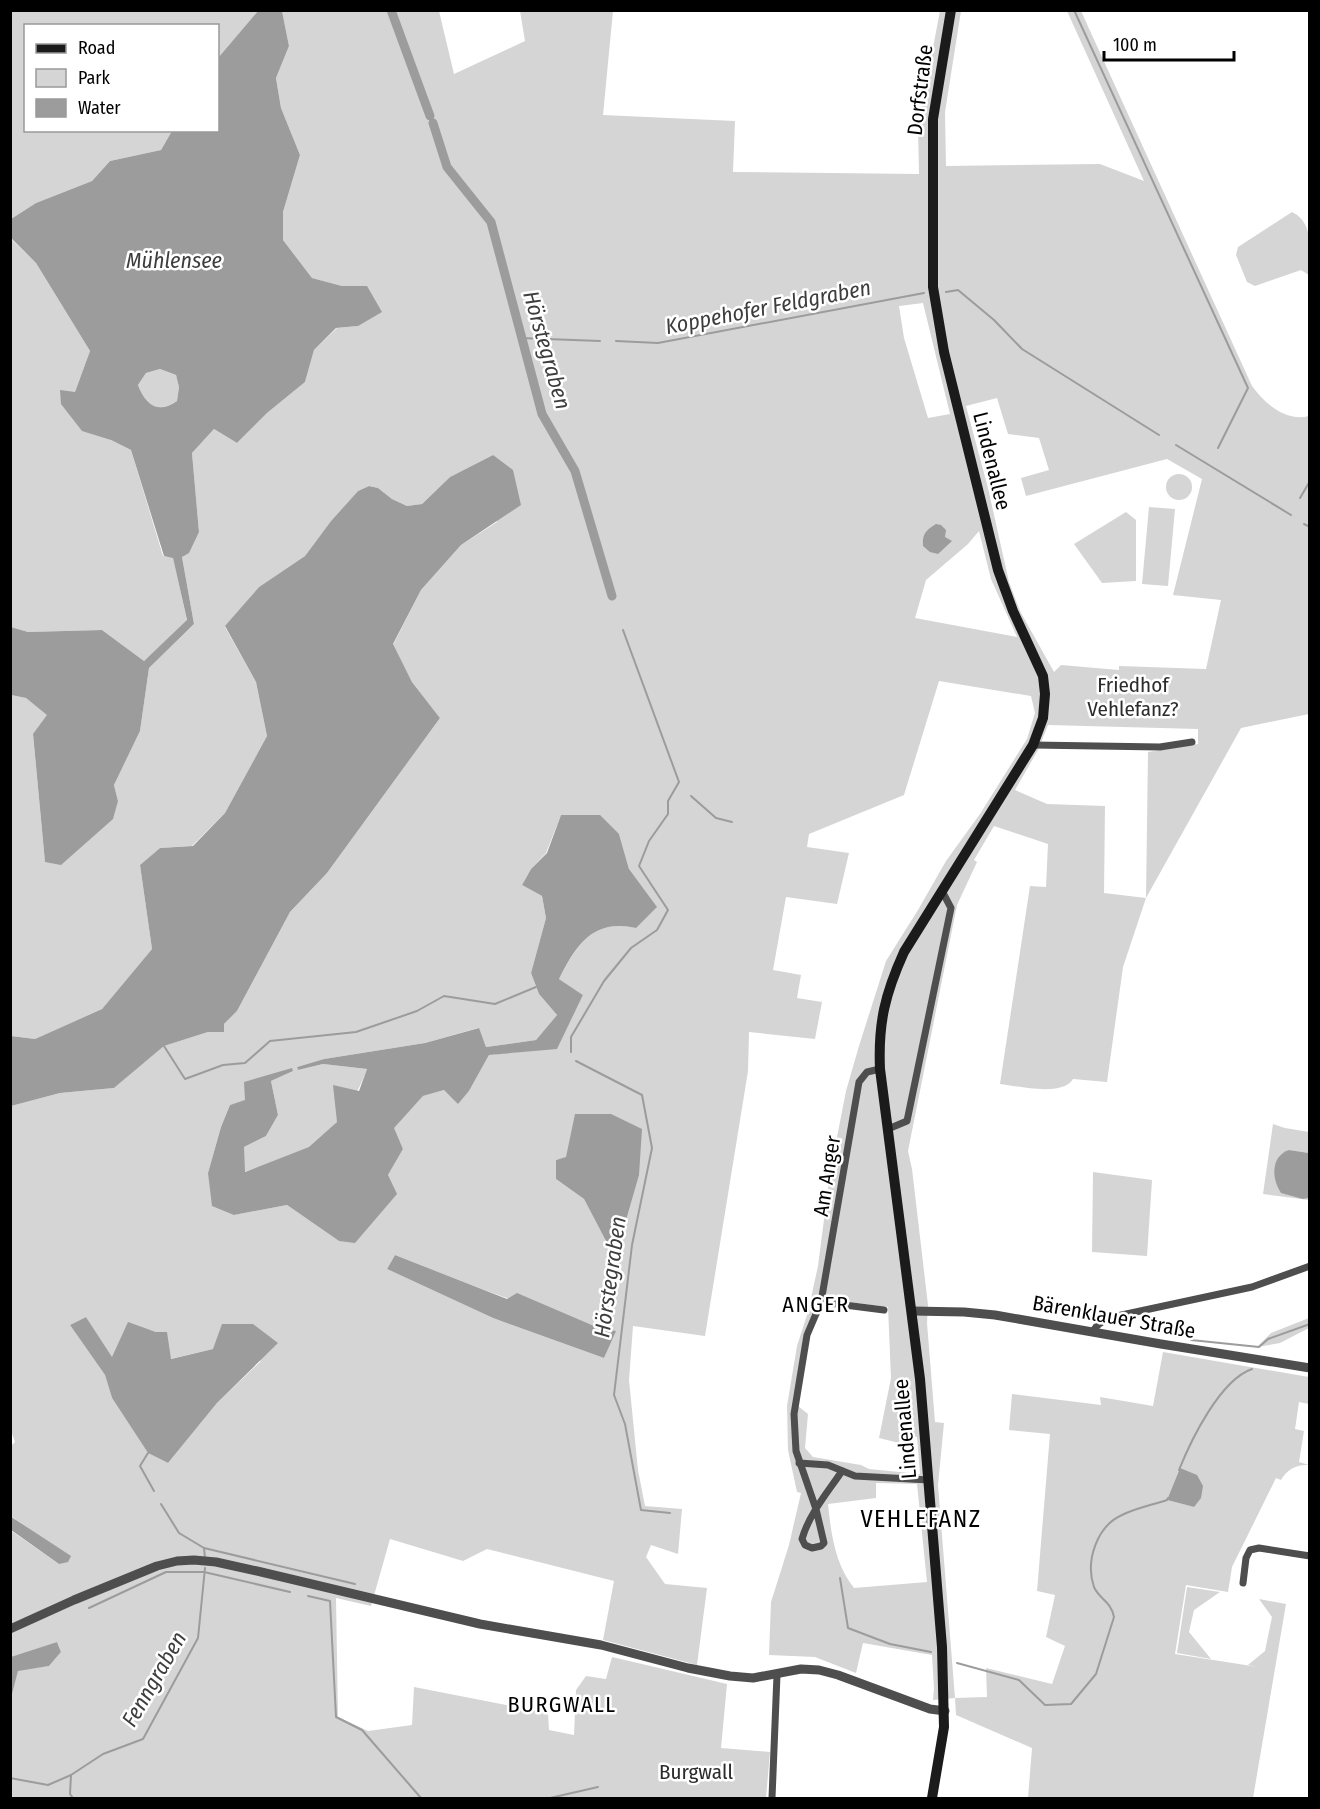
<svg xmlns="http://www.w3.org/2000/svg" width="1320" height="1809" font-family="'Fira Sans Condensed',sans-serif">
	<rect width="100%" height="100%" fill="#fff"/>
	<g fill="#d5d5d5" fill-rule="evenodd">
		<polygon points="11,11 258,11 218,58 218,26 26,26 26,130 172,131 161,150 110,161 92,181 36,203 11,219"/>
		<path d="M 282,11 L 439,11 L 454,74 L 525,41 L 520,11 L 613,11 L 603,115 L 735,121 L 733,172 L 919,174 L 918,126 L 940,11 L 961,11 L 945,112 L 946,166 L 1100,164 L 1144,181 L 1067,11 L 1081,11 L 1252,386 C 1265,404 1286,422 1309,416 L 1309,714 L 1241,728 L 1146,898 L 1123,967 L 1107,1082 L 1073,1079 C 1062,1097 1018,1086 1000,1084 L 1030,886 L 1046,887 L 1048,844 L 994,826 L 974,860 L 977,862 L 957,905 L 908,1151 L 912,1169 L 928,1305 L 927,1323 L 935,1422 L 944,1423 L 938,1485 L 955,1698 L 987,1697 L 986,1668 L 1052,1684 L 1065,1646 L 1046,1637 L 1055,1595 L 1037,1591 L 1050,1434 L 1009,1430 L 1012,1394 L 1101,1405 L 1100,1397 L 1153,1406 L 1163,1352 L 1309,1377 L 1309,1404 L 1299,1402 L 1295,1429 L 1304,1431 L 1299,1462 L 1309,1465 C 1297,1464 1287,1469 1281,1480 L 1276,1478 L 1232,1567 L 1228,1592 L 1186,1585 L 1175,1654 L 1258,1667 L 1248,1665 L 1265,1651 L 1272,1617 L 1259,1599 L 1286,1604 L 1253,1798 L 1028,1798 L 1032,1748 L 956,1715 L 955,1698 L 933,1700 L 934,1688 L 932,1655 L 863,1643 L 856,1673 L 815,1657 L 769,1655 L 771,1602 L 789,1545 L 801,1493 L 797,1492 L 788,1450 L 787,1406 L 797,1346 L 808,1312 L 818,1266 L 830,1173 L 846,1091 L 859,1046 L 886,961 L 918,910 L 946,861 L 980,814 L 1027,739 L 1035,713 L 1031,696 L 939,681 L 904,795 L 809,834 L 807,847 L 849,853 L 837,904 L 786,897 L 773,970 L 801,975 L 797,998 L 822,1002 L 815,1039 L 749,1032 L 748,1071 L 705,1336 L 633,1326 L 629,1380 L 638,1470 L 645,1506 L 682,1509 L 678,1554 L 651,1545 L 646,1557 L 665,1584 L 707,1588 L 697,1665 L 603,1640 L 614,1581 L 487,1549 L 463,1561 L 390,1539 L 371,1606 L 336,1598 L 338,1717 L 368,1731 L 412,1725 L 414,1687 L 548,1713 L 549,1730 L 574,1735 L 576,1690 L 586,1676 L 606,1679 L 612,1657 L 727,1684 L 721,1748 L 770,1752 L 766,1798 L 11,1798 L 11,1698 L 18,1670 L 49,1666 L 61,1652 L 57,1642 L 11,1658 L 10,1530 L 59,1564 L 31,1530 L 11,1516 L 11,1446 L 15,1442 L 10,1428 L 11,1106 L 60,1093 L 114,1088 L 164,1046 L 208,1032 L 224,1024 L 237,1011 L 290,912 L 327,873 L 440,718 L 412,682 L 393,645 L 421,590 L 461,545 L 497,522 L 493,455 L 450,477 L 422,504 L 407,506 L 392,499 L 378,488 L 369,486 L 358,491 L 331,521 L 305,556 L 259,587 L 225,627 L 256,682 L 267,736 L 225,813 L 192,846 L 160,848 L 140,865 L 152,949 L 102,1009 L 35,1039 L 11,1036 L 11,695 L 26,698 L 48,715 L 33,735 L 45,862 L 118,801 L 114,785 L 140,731 L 149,668 L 194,624 L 182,557 L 199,532 L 192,453 L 214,429 L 237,443 L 267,413 L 305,382 L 314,350 L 337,328 L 358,326 L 367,286 L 342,286 L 312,278 L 283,240 L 283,212 L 300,155 L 281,108 L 276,78 L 289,46 ZM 923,303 L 950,414 L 928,418 L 904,338 L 899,306 ZM 997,398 L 1008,434 L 1039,438 L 1049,470 L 1021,478 L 1026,496 L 1167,459 L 1202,479 L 1173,595 L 1221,600 L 1206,669 L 1119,666 L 1119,670 L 1061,665 L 1054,672 L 1020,611 L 1009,582 L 988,488 L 966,406 ZM 979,531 L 991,579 L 1017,637 L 915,618 L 926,580 L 968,544 ZM 1048,725 L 1198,729 L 1198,744 L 1148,752 L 1146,898 L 1104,893 L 1105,806 L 1047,804 L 1015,790 L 1038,750 ZM 561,815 L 619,834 L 629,869 L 636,928 C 592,918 577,945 559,979 L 583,995 L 557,1048 L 489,1055 L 469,1091 L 458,1103 L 444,1090 L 423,1096 L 393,1128 L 403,1149 L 388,1175 L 339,1241 L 287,1205 L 234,1215 L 208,1173 L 221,1127 L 230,1105 L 245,1101 L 245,1082 L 293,1071 L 271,1081 L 278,1115 L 266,1136 L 244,1147 L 244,1172 C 262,1166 296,1156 310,1147 C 337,1128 356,1099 367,1069 L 323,1064 L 298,1070 L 297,1067 L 324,1059 L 425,1043 L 478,1028 L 486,1047 L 536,1040 L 557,1015 L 539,994 L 531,973 L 546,918 L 542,896 L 522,885 L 531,869 L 546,853 ZM 566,1158 L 615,1257 L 584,1199 L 556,1179 L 556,1160 ZM 395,1255 C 467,1283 540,1314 615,1331 L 604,1358 L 493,1318 L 387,1269 ZM 827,1299 L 888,1307 L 891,1378 L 879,1438 L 899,1443 L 900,1435 L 917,1437 L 920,1474 L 869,1469 L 861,1465 L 813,1457 L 805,1448 L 808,1414 L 798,1406 L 809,1338 ZM 86,1317 L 112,1358 L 128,1323 L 156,1332 L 170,1359 L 213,1349 L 261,1361 L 217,1403 L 168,1463 L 148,1453 L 112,1398 L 105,1375 L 70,1325 ZM 1180,1468 L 1194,1507 L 1167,1500 ZM 876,1483 L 917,1484 L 927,1582 L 854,1588 C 835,1564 831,1534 828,1504 L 876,1498 Z"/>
		<path d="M 1292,212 C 1315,223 1310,253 1309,275 L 1301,270 L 1255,286 L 1247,282 L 1236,255 L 1238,247 Z"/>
		<polygon points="10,238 36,263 90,351 75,392 111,440 131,450 163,556 173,557 187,621 144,661 102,630 28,632 11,627"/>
		<path d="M 160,369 L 176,375 L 179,387 L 177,401 C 158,415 145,404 138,385 L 146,373 Z"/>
		<circle cx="1179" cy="487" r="13"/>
		<polygon points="1149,507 1175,509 1168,586 1142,584"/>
		<polygon points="1126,512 1136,520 1136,581 1102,583 1074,544"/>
		<polygon points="1273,1124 1285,1128 1309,1132 1309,1153 1289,1150 1303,1199 1309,1198 1309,1200 1263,1194"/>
		<polygon points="1093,1172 1152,1180 1147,1256 1092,1252"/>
		<polygon points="1309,1318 1309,1328 1280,1343 1257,1347 1271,1333"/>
		<polygon points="1187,1587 1220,1592 1194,1610 1189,1632 1211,1659 1177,1653"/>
	</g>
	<g fill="#9c9c9c" fill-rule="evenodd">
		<path d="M 258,11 L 282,11 L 289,46 L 276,78 L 281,108 L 300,155 L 283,212 L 283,240 L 312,278 L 342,286 L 367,286 L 382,312 L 358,326 L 336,328 L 314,350 L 305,382 L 267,413 L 237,443 L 214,429 L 192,453 L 199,532 L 189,553 L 182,557 L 194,624 L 149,668 L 140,731 L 114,785 L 118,801 L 113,819 L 61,865 L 45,862 L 33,734 L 47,715 L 26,698 L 11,695 L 11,627 L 28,632 L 102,630 L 144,661 L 187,620 L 173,558 L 164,556 L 131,450 L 111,440 L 82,431 L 61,404 L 60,390 L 75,392 L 90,351 L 36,263 L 11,238 L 11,219 L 36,203 L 92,181 L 110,161 L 161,150 L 172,131 L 218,130 L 218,58 ZM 160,369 L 176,375 L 179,387 L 177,401 C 158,415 145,404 138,385 L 146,373 Z"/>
		<polygon points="493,455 513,470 521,505 461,545 421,590 393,644 412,682 440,718 327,873 290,912 237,1011 224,1024 224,1032 208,1032 164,1046 114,1088 60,1093 11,1106 11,1036 35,1039 102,1009 152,949 140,865 160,848 193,846 225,813 267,736 256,682 225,626 259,587 305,556 331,521 358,491 369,486 378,488 392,499 407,506 422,504 450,477"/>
		<path d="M 936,524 L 941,525 L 946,530 L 945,537 L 952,541 L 938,554 L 930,552 L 923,546 C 922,534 926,530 936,524 Z"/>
		<path d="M 561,815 L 600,815 L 619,834 L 629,869 L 657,907 L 636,928 C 593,918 576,945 559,979 L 583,995 L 557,1049 L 489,1055 L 469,1091 L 458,1104 L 444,1090 L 423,1096 L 394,1128 L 403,1149 L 388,1175 L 397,1194 L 355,1243 L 339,1241 L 287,1205 L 234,1215 L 212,1206 L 208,1173 L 221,1127 L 230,1105 L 245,1100 L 244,1082 L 292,1068 L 293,1071 L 271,1081 L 278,1115 L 266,1136 L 244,1147 L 245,1172 L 309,1147 L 337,1122 L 333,1085 L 359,1091 L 367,1069 L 323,1064 L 298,1070 L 297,1067 L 324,1059 L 425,1043 L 479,1028 L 486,1047 L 536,1040 L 557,1015 L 539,994 L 531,973 L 546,918 L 542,896 L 522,885 L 531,869 L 547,853 Z"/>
		<polygon points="575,1114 611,1114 642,1129 639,1175 615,1258 584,1199 556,1179 556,1160 566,1157"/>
		<path d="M 1289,1150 L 1309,1153 L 1309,1198 L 1303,1199 L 1281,1193 C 1271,1178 1271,1156 1289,1150 Z"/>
		<polygon points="395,1255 507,1299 517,1293 594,1326 616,1331 604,1358 493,1318 387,1269"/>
		<polygon points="86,1317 112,1357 128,1322 156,1332 167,1332 171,1359 213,1349 222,1324 253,1324 278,1343 217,1403 168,1463 148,1453 112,1398 105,1375 70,1325"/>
		<polygon points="1180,1468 1197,1475 1203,1486 1201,1498 1194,1507 1167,1500"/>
		<polygon points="10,1516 71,1556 68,1562 59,1564 11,1530"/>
		<polygon points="57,1642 61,1652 49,1666 18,1671 11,1698 11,1657"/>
	</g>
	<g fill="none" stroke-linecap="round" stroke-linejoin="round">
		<g stroke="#9c9c9c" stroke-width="2">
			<polyline points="1074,10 1248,388 1218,448"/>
			<polyline points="946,292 958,290 994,320 1022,349 1159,435"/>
			<polyline points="520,338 600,341"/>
			<polyline points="616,341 658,343 924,293"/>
			<polyline points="1176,445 1291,515"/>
			<polyline points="1300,498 1310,481"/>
			<polyline points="1304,524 1310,527"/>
			<polyline points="691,796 716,818 732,822"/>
			<polyline points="164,1046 185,1079 223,1065 245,1063 270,1041 356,1032 417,1011 444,996 495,1004 536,987"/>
			<polyline points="571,1052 571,1037 604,981 631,948 657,930 668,910 639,866 649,841 668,814 668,801 679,782 623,630"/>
			<polyline points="576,1061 642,1095 652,1148 632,1245 614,1395 625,1424 641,1510 670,1513"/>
			<polyline points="1191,1340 1259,1347 1268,1339 1310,1324"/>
			<polyline points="148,1453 140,1466 154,1491"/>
			<path d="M 1179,1470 C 1191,1440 1220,1380 1252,1369"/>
			<polyline points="161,1504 179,1533 204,1548 355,1584"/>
			<polyline points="204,1548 205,1558"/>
			<polyline points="840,1578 848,1628 890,1644 931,1652"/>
			<polyline points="308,1596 330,1601 336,1717 362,1730 421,1798"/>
			<polyline points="89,1608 166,1572 204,1572 290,1592"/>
			<path d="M 957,1663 L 1019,1680 L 1045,1705 L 1071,1704 L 1096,1674 L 1114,1617 C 1111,1601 1099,1599 1094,1587 C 1085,1561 1097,1526 1122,1515 C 1136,1508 1152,1505 1167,1500 L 1168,1498"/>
			<polyline points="71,1775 70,1794 73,1798"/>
			<polyline points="10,1778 48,1785 71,1775 103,1754 143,1739 198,1638 205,1568"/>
			<polyline points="550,1798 598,1787"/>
		</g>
		<g stroke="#9c9c9c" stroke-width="9">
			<polyline points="391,10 430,116"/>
			<polyline points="433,123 447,167 491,222 542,414 575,471 612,596"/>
		</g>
		<g stroke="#4e4e4e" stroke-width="7">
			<polyline points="1033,745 1160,747 1192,742"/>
			<polyline points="888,1129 907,1121 951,908 942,891"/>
			<polyline points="821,1302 884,1310"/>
			<path d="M 1093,1332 C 1097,1322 1108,1319 1117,1316 L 1252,1287 L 1310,1266"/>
			<polyline points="799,1463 828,1465 855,1476 929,1480"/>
			<path d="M 842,1471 C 828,1492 809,1514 802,1539 L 805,1545 L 812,1548 L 821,1546 L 824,1543 L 816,1509 L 796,1451 L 794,1414 L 807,1335 L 821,1302 L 859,1082 L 867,1072 L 880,1069"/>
			<polyline points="1243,1583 1246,1558 1250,1550 1259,1548 1310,1556"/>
			<polyline points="772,1798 777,1675"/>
		</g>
		<g stroke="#4e4e4e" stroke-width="9">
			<polyline points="912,1311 964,1312 995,1315 1161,1344 1310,1368"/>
			<polyline points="10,1629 74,1600 157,1566 177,1561 194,1560 216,1562 257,1571 480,1624 601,1645 688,1668 730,1676 753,1678 801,1669 819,1670 838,1675 930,1709 945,1711"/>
		</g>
		<path stroke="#1b1b1b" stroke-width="10" d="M 932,1798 L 944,1727 L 942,1647 L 920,1379 L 880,1069 C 878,1023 885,994 904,952 L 1033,745 L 1043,718 L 1045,694 L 1043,676 L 1013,611 L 998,570 L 944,352 L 933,287 L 933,119 L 951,10"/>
	</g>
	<g text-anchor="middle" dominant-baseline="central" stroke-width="5" stroke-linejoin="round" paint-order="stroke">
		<g font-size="21" fill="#000" stroke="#fff">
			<text transform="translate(920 90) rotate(-83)">Dorfstraße</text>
			<text transform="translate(992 461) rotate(76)">Lindenallee</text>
			<text transform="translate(827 1176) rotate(-81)">Am Anger</text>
			<text transform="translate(1114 1317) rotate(10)">Bärenklauer Straße</text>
			<text transform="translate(905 1429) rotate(-95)">Lindenallee</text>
		</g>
		<g font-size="21" fill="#2c2c2c" stroke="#fff">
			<text x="1133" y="685">Friedhof<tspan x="1133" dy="24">Vehlefanz?</tspan></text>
			<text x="696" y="1772">Burgwall</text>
		</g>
		<g font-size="22" font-style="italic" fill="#3d3d3d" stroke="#fff">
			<text x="174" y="260">Mühlensee</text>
			<text transform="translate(768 307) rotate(-11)">Koppehofer Feldgraben</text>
			<text transform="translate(547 350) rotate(74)">Hörstegraben</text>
			<text transform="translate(610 1277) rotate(-82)">Hörstegraben</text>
			<text transform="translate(154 1679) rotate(-60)">Fenngraben</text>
		</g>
		<g font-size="22" letter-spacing="1.5" fill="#000" stroke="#fff">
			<text x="816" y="1304">ANGER</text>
			<text x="562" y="1704">BURGWALL</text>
		</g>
		<g font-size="24" letter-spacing="1.5" fill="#000" stroke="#fff">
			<text x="921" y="1519">VEHLEFANZ</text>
		</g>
	</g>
	<rect width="1320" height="1809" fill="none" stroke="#000000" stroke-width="24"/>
	<rect x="24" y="24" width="195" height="108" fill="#ffffff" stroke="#999999" stroke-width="1.5"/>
	<rect x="36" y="44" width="30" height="9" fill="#1b1b1b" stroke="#999999" stroke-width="1.5"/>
	<text x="78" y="54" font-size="18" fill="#000000">Road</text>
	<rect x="36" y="69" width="30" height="18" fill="#d5d5d5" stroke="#999999" stroke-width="1.5"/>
	<text x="78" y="84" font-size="18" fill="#000000">Park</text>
	<rect x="36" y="99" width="30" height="18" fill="#9c9c9c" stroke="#999999" stroke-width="1.5"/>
	<text x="78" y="114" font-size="18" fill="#000000">Water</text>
	<path d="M1104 51v9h130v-9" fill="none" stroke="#000000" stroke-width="3"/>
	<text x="1113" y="51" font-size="18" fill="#000000" stroke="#ffffff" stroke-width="4.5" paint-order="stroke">100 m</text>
</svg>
